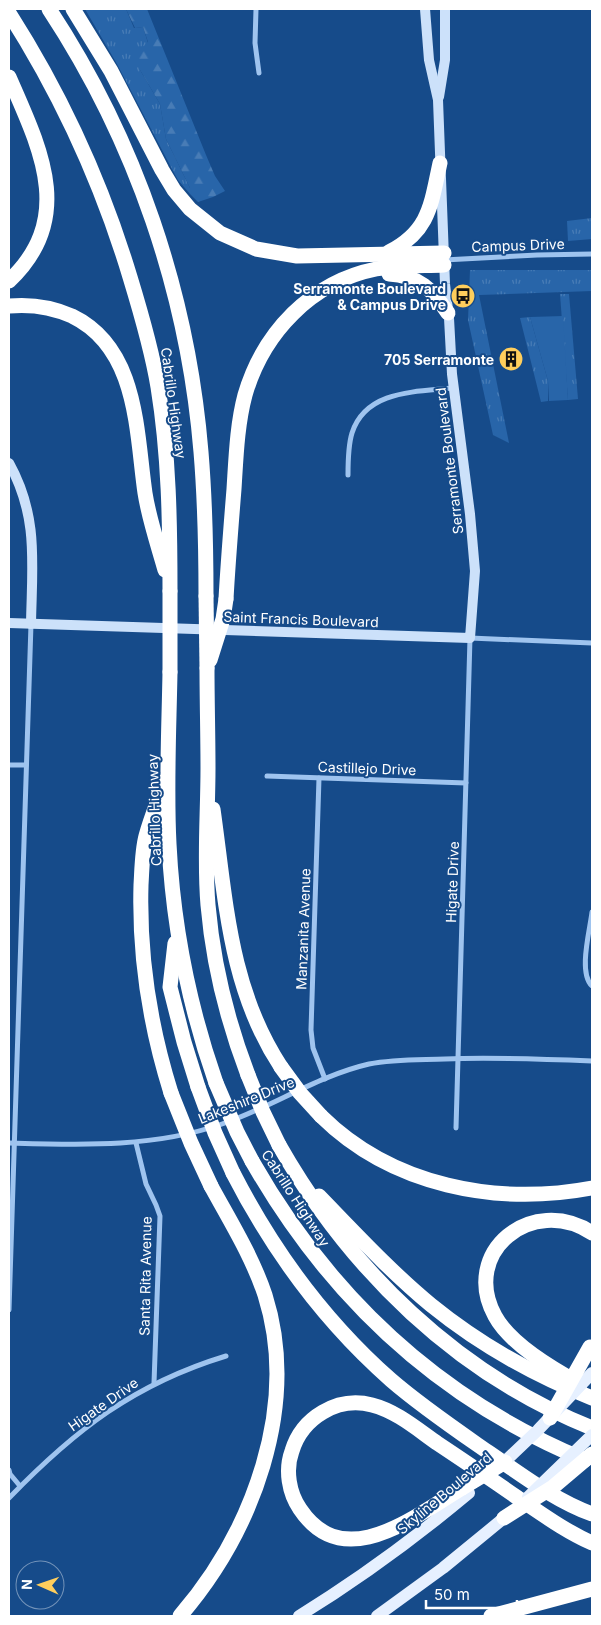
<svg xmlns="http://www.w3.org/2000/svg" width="601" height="1625" font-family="Inter,sans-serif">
	<defs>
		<pattern id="grass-tufts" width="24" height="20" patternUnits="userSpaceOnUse" patternTransform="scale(1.25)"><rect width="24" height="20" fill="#2865a9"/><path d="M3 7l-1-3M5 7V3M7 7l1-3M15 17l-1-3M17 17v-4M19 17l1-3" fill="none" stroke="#487cb6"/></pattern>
		<pattern id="forest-firs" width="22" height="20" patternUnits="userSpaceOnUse" patternTransform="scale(1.25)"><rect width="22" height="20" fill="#2865a9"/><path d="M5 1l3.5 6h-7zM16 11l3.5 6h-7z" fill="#487cb6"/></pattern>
	</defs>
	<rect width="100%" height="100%" fill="#164b8a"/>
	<g fill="url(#grass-tufts)">
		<polygon points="85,9 126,9 134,28 143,27 148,43 140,70 160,104 166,139 190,188 190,194 178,180 172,169 117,64"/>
		<polygon points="592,218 592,239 568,241 567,221"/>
		<polygon points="470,270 592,270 592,291 479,295 509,443 493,435 468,320"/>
		<polygon points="560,294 569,294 578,399 568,400"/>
		<polygon points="530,317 548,381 548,401 541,402 520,318"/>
	</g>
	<polygon fill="url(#forest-firs)" points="126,9 147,9 206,155 215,176 225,191 213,197 198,202 190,194 190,188 166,139 160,104 140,70 138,52 148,42 143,27 135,28"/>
	<polygon fill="#2865a9" points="563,316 568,400 549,401 548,381 530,317"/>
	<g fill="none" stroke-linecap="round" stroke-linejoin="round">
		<g stroke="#9fc4ef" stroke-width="5">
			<polyline points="256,9 255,43 259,73"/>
			<polyline points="444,260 537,255 592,254"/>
			<path d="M 348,475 C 348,461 348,446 352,433 C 366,390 416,392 453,388"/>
			<polyline points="9,765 26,765"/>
			<polyline points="267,776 466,783"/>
			<polyline points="319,778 311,1030 313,1048 325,1079"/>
			<path d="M 592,912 C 590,930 578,973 592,986"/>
			<polyline points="456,1128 470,638 592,643"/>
			<path d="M 9,1143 C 81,1145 153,1148 222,1124 C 272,1107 317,1076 369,1064 C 395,1059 419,1060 445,1059 C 494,1057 543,1059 592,1061"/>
			<polyline points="136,1143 146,1184 156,1205 160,1216 154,1383"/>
			<polyline points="9,1310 31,624"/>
			<polyline points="9,1470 10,1474 20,1486"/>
			<path d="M 9,1498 C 75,1430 134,1384 226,1356"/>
		</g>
		<g stroke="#cce1fa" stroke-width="10">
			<polyline points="439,97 445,60 445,9"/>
			<path d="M 9,463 C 39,517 32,564 31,624"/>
			<polyline points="9,623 470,638 475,571 470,514 452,374 449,318 445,284 438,100 429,60 425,9"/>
		</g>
		<g stroke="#e6f0ff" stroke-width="12">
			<path d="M 299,1616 C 359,1579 415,1538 469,1493"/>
			<polyline points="377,1616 443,1568 504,1518"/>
		</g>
		<g stroke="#fff" stroke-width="15">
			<path d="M 49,9 C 136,141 188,294 201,452 C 205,500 206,548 206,596"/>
			<polyline points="73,9 111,71 162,170 174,190 190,209 220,233 256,249 297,256 444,253"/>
			<path d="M 9,13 C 62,96 102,184 130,277 C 141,313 152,350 158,387 C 169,455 170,523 170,591"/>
			<path d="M 9,77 C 40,148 76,218 9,281"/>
			<path d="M 389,252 C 430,231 431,204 440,163"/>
			<path d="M 389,274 C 419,276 432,289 448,313"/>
			<path d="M 9,306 C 31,304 52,307 72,316 C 138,348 136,430 145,493 C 149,519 158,545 165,570"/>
			<path d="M 226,599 C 228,563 231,526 234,489 C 236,458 237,425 245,395 C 263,333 311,282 376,269 C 398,265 422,266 444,265"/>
			<path d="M 207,668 C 207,701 208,735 208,768 C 208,814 204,859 208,905 C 213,963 227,1020 248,1075"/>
			<path d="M 170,672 C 169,729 166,787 169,844 C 173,925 189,1006 216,1083"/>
			<path d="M 165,781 C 159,799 151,817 146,836 C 142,851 142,869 141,885 C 139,955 150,1026 171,1093"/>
			<path d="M 213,809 C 226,900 229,988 281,1067"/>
			<polyline points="175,943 170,987 184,1042 198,1087"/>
			<path d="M 321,1116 C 392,1186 496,1206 592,1188"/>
			<path d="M 279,1145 C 350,1270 457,1374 592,1428"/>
			<path d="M 252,1161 C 330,1298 438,1399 585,1460"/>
			<path d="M 233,1173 C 273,1251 324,1321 391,1380 C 421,1406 455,1429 488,1452 C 522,1475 554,1500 592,1514"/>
			<path d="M 319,1196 C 355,1233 391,1272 431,1305 C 479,1344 534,1375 592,1398"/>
			<path d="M 580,1384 C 553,1369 510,1344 495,1316 C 460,1252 532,1194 592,1233"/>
			<path d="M 462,1488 C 415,1516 344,1575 300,1509 C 289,1493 285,1470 292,1451 C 302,1418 337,1396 372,1405 C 396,1411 417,1429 437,1443 C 464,1461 491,1479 518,1498 C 542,1514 565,1531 592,1543"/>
			<path d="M 180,1616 C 253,1531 300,1406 265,1295 C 252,1256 230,1221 211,1186"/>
			<polyline points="491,1616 592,1589"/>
		</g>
		<g stroke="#e6f0ff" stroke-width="12">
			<polyline points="499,1467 538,1430 592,1373"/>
			<polyline points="528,1497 592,1435"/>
		</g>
		<g stroke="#fff" stroke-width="15">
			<polyline points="206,596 207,668"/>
			<polyline points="210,660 223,619 226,599"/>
			<polyline points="170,672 170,591"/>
			<polyline points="281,1067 300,1093 321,1116"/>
			<polyline points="248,1075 263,1112 279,1145"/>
			<polyline points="216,1083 237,1132 252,1161"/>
			<polyline points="198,1087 215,1133 233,1173"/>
			<polyline points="171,1093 191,1143 211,1186"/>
			<polyline points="550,1418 590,1347"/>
			<polyline points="462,1488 505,1462"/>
			<polyline points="504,1518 553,1487 592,1454"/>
		</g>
	</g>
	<defs>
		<symbol id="bus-disc" viewBox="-11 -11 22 22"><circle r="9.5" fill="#ffce5c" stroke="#164b8a"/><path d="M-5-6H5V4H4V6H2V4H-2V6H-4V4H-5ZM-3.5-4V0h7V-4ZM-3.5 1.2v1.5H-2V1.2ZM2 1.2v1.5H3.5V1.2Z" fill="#111"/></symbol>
		<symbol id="building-disc" viewBox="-11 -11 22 22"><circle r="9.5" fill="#ffce5c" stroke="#164b8a"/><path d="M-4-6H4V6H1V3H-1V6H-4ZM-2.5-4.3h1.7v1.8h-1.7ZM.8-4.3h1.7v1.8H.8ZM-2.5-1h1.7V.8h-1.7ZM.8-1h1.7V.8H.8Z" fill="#111"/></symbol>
	</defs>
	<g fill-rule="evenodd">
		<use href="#bus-disc" x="449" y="282" width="28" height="28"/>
		<use href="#building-disc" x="497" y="345" width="28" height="28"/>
	</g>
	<g text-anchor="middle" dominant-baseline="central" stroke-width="4" stroke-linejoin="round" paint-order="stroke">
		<g font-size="14" fill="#fff" stroke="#164b8a">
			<text transform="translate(518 245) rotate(-2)">Campus Drive</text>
			<text transform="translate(174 403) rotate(82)">Cabrillo Highway</text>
			<text transform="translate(449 461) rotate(-97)">Serramonte Boulevard</text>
			<text transform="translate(301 619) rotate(2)">Saint Francis Boulevard</text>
			<text transform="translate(367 768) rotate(2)">Castillejo Drive</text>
			<text transform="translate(154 810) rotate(-92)">Cabrillo Highway</text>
			<text transform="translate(452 882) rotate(-88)">Higate Drive</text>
			<text transform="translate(303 929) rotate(-88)">Manzanita Avenue</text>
			<text transform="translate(246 1100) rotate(-22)">Lakeshire Drive</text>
			<text transform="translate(296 1198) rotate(57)">Cabrillo Highway</text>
			<text transform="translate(145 1276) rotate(-89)">Santa Rita Avenue</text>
			<text transform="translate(103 1404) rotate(-35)">Higate Drive</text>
			<text transform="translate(444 1493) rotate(-40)">Skyline Boulevard</text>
		</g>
		<g font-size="14" font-weight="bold" fill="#fff" stroke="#164b8a" text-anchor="end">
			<text x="446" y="288">Serramonte Boulevard<tspan x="446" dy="16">&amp; Campus Drive</tspan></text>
			<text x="494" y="359">705 Serramonte</text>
		</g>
	</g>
	<rect width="601" height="1625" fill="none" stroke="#ffffff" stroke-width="20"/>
	<g transform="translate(40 1585) rotate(272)"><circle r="24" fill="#164b8a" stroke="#7393b9"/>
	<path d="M0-4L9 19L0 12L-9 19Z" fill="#ffce5c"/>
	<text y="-8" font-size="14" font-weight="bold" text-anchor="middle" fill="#ffffff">N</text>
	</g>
	<path d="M426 1600v8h91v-8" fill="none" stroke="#ffffff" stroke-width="2.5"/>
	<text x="434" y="1600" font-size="15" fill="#ffffff" stroke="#164b8a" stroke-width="4" paint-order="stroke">50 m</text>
</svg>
